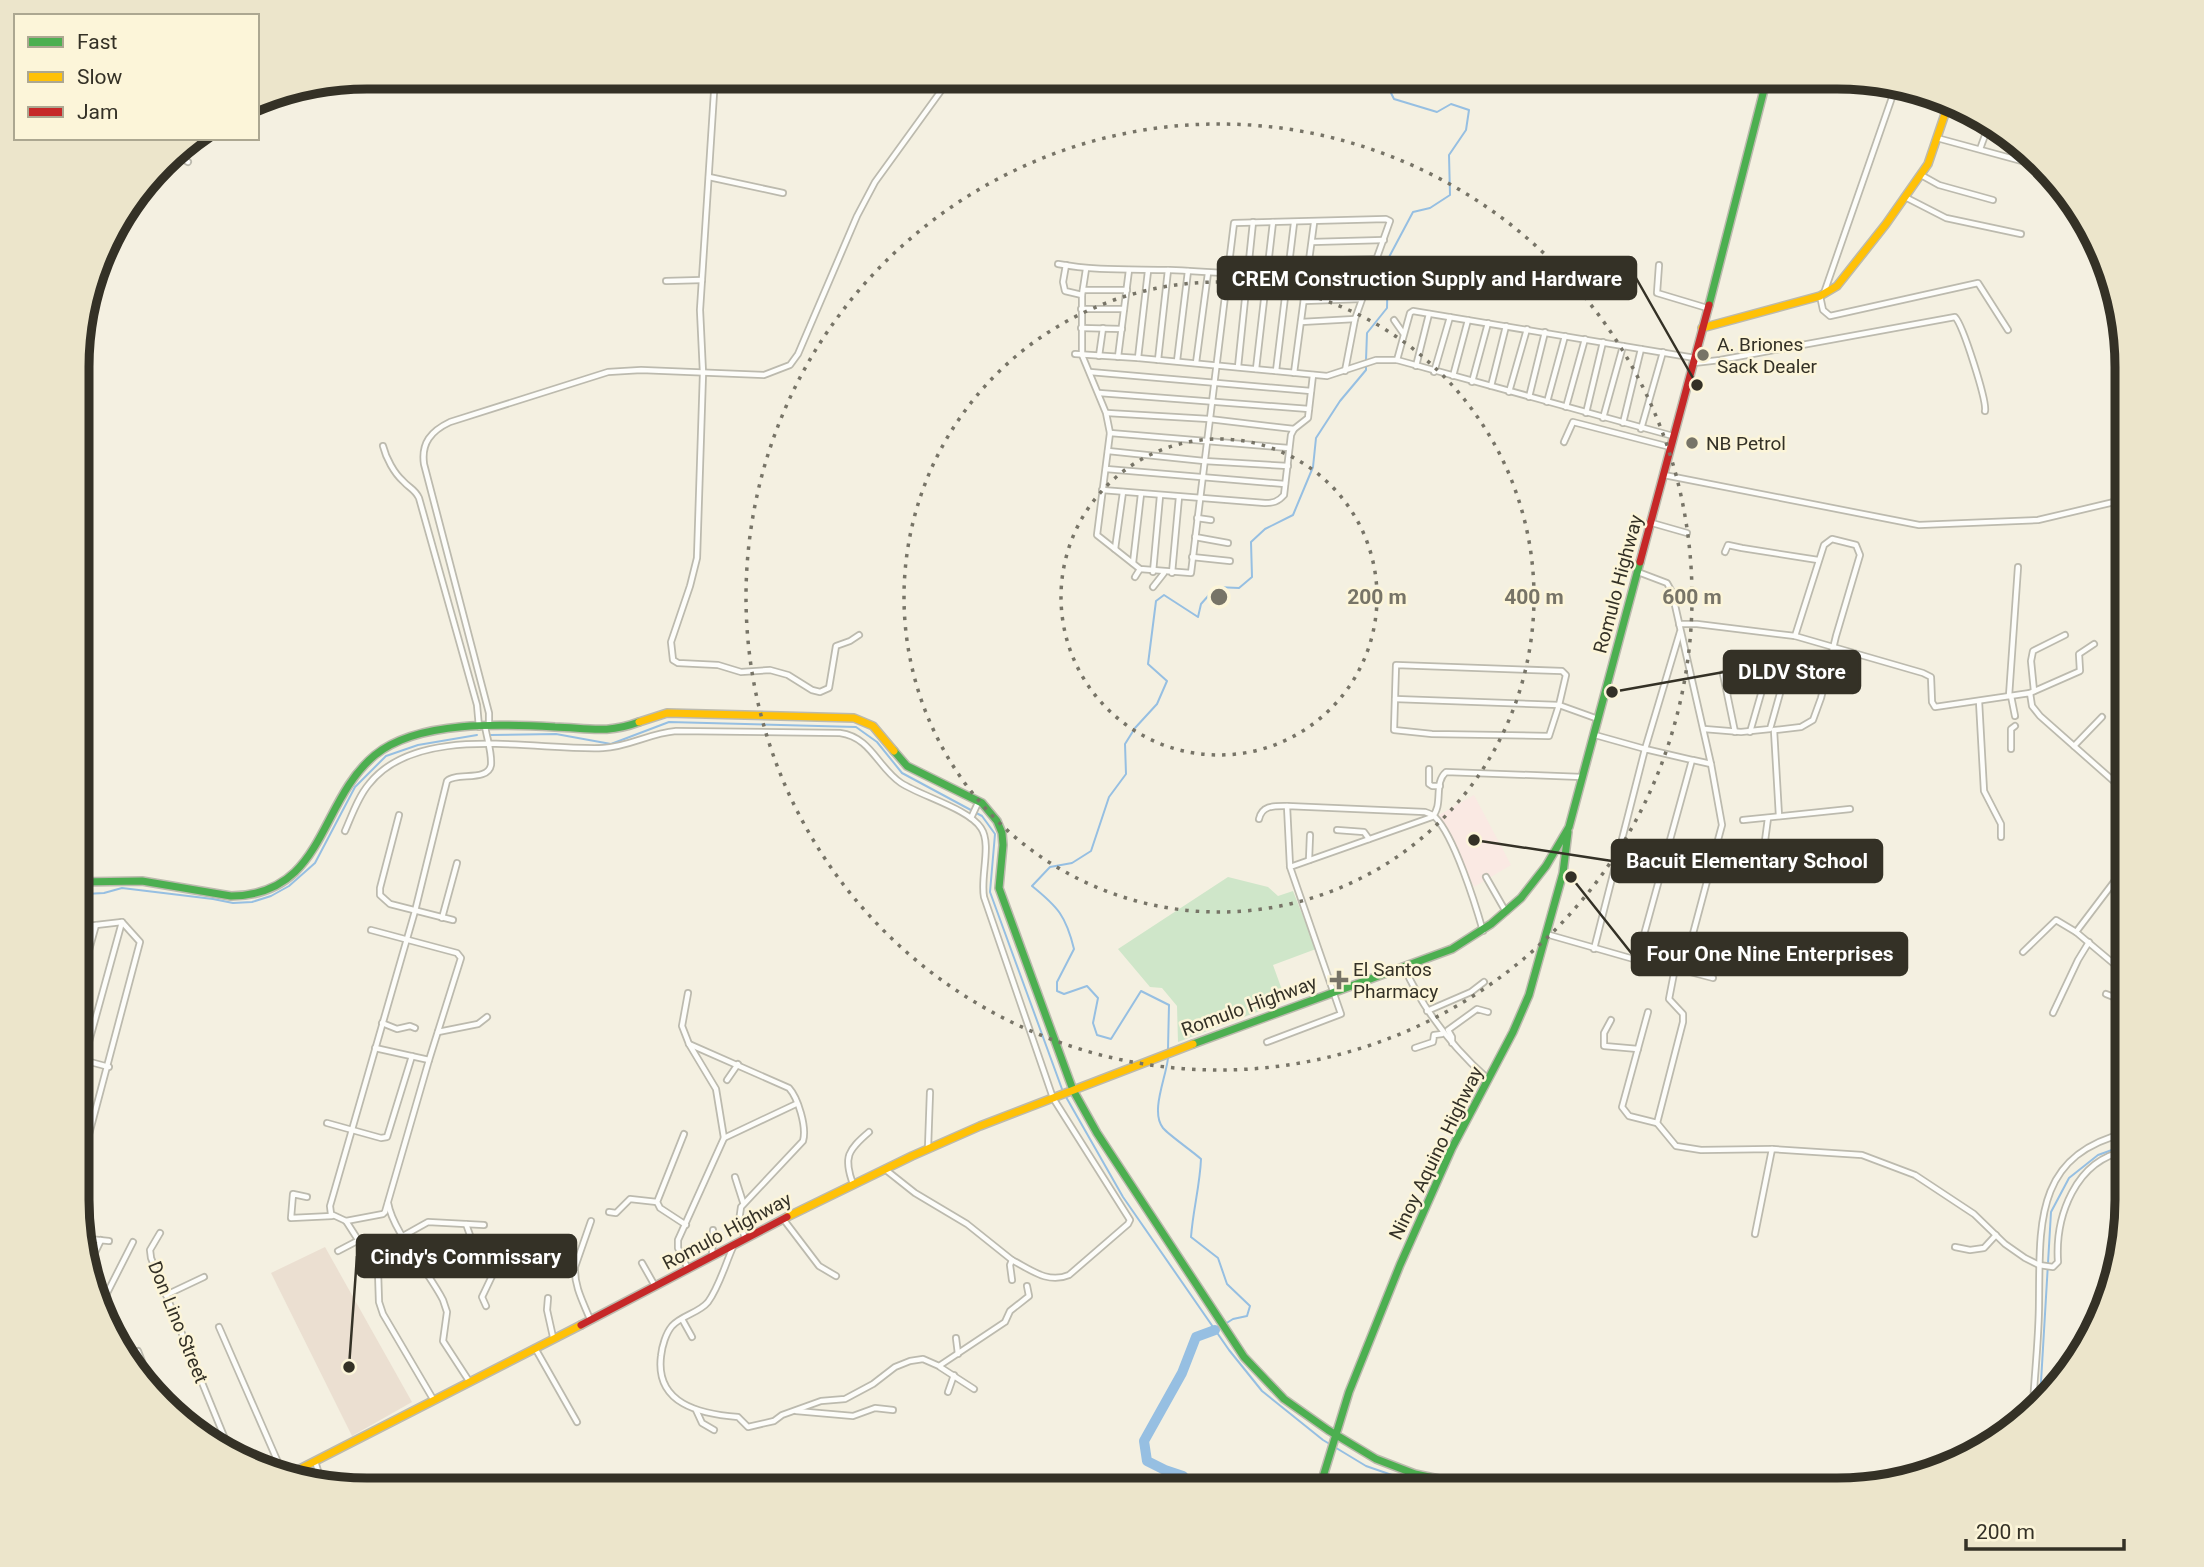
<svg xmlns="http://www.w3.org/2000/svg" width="2204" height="1567" font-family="Roboto,sans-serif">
	<rect width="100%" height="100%" fill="#f4f0e1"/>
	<polygon fill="#ebdfd1" points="325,1247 412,1402 352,1436 271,1273"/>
	<polygon fill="#fae9e3" points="1474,795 1511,865 1474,887 1437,816"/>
	<polygon fill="#cfe6c9" points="1228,877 1268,887 1278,896 1293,891 1316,949 1273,965 1286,1001 1178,1042 1177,1006 1162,988 1150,987 1118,949"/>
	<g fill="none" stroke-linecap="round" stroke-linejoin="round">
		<g stroke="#96bfe2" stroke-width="2">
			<polyline points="1366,360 1367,333 1387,308 1388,259 1413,212 1430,208 1450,195 1449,155 1466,130 1469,110 1451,104 1437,112 1394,99 1383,77"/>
			<polyline points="491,735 556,734 611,744 669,722 856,727 877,742 902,773 982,816 995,834 990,892 1062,1089"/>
			<polyline points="79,892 85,894 104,893 122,888 213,899 233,903 252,902 271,896 289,886 315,863 355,787 386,756 418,745 477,735"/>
			<path d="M 1168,1049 L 1169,1005 L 1141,991 L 1111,1039 L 1097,1035 L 1093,1023 L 1098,998 L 1087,986 L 1064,994 L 1057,991 L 1057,982 L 1074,949 C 1066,916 1058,907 1032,886 L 1050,867 L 1072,863 L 1091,851 L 1109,797 L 1126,774 L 1125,744 L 1135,728 L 1157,704 L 1167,681 L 1148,664 L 1156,601 L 1164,595 L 1198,617 L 1201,604 L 1216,587 L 1239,588 L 1252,577 L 1251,542 L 1265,529 L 1293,515 L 1313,467 L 1316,438 L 1340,401 L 1366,370 L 1366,366"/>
			<path d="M 1168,1058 C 1166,1078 1150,1112 1163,1128 C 1170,1136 1191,1150 1201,1159 C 1200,1185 1193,1210 1191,1237 L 1218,1258 L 1227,1284 L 1250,1306 L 1247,1316 L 1233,1319 L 1225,1324"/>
			<polyline points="1066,1097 1123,1197 1229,1350 1262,1391 1323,1440 1366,1466 1435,1490"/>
			<polyline points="2040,1399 2051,1212 2069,1178 2098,1155 2126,1145"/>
		</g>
		<polyline stroke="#96bfe2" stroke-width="10" points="1193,1490 1183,1476 1165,1470 1147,1461 1144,1441 1182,1373 1196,1337 1215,1330"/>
		<defs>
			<g id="street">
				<polyline points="715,77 700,310 703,373 697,558 690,586 671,642 673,660 678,663 718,665 741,672 770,670 788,675 812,690 820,692 829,688 836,646 850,641 859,635"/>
				<polyline points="1937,138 2036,165"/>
				<polyline points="1980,149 1988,127"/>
				<polyline points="173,153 188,162"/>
				<polyline points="1921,175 1939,185 1993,200"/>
				<polyline points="709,177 783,193"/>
				<polyline points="1905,197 1946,218 2021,234"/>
				<polyline points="1312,242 1384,240"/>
				<polyline points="1310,261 1376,259"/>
				<path d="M 1058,264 C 1096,271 1132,269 1170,270 C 1236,273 1302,280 1368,279"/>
				<polyline points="1066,265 1063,282 1065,291 1082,295"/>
				<polyline points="1659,265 1657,293 1707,308"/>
				<polyline points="1086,269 1082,295 1082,355 1106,413 1110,433 1097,535 1140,569 1191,573 1234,223 1386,219 1390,221 1355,319 1345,371"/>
				<polyline points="666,281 702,280"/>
				<polyline points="1083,290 1127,290"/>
				<polyline points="1824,293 1896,86"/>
				<polyline points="1820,296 1823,310 1830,316 1978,283 2008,330"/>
				<polyline points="1304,301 1361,299"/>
				<polyline points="1081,309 1124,309"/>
				<polyline points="1394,320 1403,333"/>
				<polyline points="1301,322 1355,319"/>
				<polyline points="1081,328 1122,329"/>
				<polyline points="1075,354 1138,358 1327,376 1376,360 1397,360 1673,436"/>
				<polyline points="1099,356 1103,328"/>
				<polyline points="1118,357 1129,270"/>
				<polyline points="1138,358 1148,271"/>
				<polyline points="1158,360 1168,270"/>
				<polyline points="1397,360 1410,313 1413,311 1695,358"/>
				<polyline points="1177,361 1188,271"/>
				<polyline points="1196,363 1208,273"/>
				<path d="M 1694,363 L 1720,360 L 1955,317 C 1963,325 1987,401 1985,411"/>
				<polyline points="1416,366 1429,314"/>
				<polyline points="1238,367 1253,222"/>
				<polyline points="1256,369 1273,222"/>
				<polyline points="1276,371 1294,223"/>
				<polyline points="1090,372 1311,391"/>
				<polyline points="1434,372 1450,317"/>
				<polyline points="1294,373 1314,223"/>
				<polyline points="1453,376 1468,320"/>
				<polyline points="1472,382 1488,323"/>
				<polyline points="1491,386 1506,326"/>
				<polyline points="1509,392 1527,329"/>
				<polyline points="1099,393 1309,409"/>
				<polyline points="1529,397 1545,332"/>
				<polyline points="1547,402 1565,336"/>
				<polyline points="1566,407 1585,339"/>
				<polyline points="1107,413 1209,419 1294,429"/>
				<polyline points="1586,413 1603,342"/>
				<polyline points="1603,418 1623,346"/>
				<polyline points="1623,423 1641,349"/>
				<polyline points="1641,429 1663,352"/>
				<polyline points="1110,433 1289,448"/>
				<polyline points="1564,442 1573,422 1670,447"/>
				<path d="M 383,446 C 386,458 394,473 403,481 C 409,488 415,489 419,498 L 477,705 L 479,727"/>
				<polyline points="1108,451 1204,461 1288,466"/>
				<polyline points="1106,469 1285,484"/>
				<polyline points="1664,475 1919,525 2038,520 2110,503 2126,497"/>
				<path d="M 1102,490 L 1265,503 C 1273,503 1278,502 1284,495 L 1291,435 L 1294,429 L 1308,418 L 1313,375"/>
				<polyline points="1197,518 1211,520"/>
				<polyline points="1652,523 1687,533"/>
				<polyline points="1195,537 1228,543"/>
				<polyline points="1115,549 1123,492"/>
				<polyline points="1725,552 1728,545 1742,548 1818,560"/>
				<polyline points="1192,557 1230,561"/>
				<polyline points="1133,563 1141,494"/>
				<polyline points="1153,572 1160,496"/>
				<polyline points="1638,572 1667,583 1672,592 1711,764 1693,760"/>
				<polyline points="1172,573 1179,497"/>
				<polyline points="1135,577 1140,569"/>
				<polyline points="1153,587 1164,573"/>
				<polyline points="1679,624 1697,624 1795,636 1923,673 1931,677 1932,702 1935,707 2030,693 2032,706 2040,716 2126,792"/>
				<polygon points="1396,665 1562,671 1566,675 1559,705 1549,736 1432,734 1394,730"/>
				<polyline points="1723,674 1735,732"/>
				<polyline points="1744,674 1764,677 1765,680 1750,732"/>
				<polyline points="2034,691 2031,661 2033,651 2065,635"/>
				<polyline points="2030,693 2080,671 2079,654 2094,644"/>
				<polyline points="2009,696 2018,567"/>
				<polyline points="2011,696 2015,716"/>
				<polyline points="1395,699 1559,705 1598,719"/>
				<polyline points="1979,701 1984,791 2001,824 2001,837"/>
				<path d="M 489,726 L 489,713 L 424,464 C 421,443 431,431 450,422 L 608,372 L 641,370 L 764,375 L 790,365 L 798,354 L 857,216 L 875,182 L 951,77"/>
				<polyline points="1704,729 1741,732 1770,729 1786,672"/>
				<polyline points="1774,730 1779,816"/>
				<polyline points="1775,730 1801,727 1813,720 1821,698 1836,636 1860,555 1856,545 1832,539 1824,545 1795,636"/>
				<polyline points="1595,735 1645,749 1680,632"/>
				<polyline points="2074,746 2102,717"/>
				<polyline points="2011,749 2011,729 2015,726"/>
				<polyline points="1429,769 1429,784 1432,786 1440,786"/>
				<polyline points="399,815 380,888 380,895 390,904 453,920"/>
				<polyline points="971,818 977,805"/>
				<polyline points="1768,818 1763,856 1790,861 1807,859"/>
				<path d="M 1259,819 C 1262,805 1274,806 1287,806"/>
				<polyline points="1743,820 1850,809"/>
				<polyline points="1337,830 1364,832 1369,839"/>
				<path d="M 345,831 C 352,815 358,797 369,784 C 418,722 536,751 603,748 C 628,747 650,733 676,731 L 840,733 C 871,737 878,768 901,783 C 921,796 969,809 981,828 C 992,844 980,877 984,897 L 1053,1098 L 1130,1220 L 1128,1224 L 1069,1275 C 1048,1284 1031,1270 1012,1260"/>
				<polyline points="1309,860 1310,835"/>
				<path d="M 1290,866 L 1287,806 L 1425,812 C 1428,813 1433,815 1435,817 C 1454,836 1475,903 1483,931"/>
				<polyline points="1486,877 1506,912"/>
				<polyline points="442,918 457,863"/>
				<polyline points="79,927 122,922 140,942 79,1172"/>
				<polyline points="2076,932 2126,866"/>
				<polyline points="1546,934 1637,960"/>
				<path d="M 1594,949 L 1645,749 L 1692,760 L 1637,960 L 1675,968 L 1669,999 L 1683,1014 L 1683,1022 L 1657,1123 L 1676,1146 L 1701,1150 L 1772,1149 L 1862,1155 L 1915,1175 L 1974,1214 L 2005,1244 L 2025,1258 L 2039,1265 L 2053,1267 L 2058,1262 C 2055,1217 2075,1160 2126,1151"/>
				<polyline points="2023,952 2056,920 2076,932 2126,974"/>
				<path d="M 1404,967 C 1424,1011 1452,1047 1488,1079"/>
				<polyline points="1675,968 1713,978"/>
				<polyline points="1683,971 1722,825 1711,764"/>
				<polyline points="79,986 96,925"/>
				<polyline points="2106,994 2121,1000 2126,992"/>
				<polyline points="1427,1011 1471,992 1484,982"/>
				<polyline points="1648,1012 1622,1107 1629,1116 1657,1123"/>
				<polyline points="2053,1013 2078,960 2089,942"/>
				<polyline points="1611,1020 1604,1033 1604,1046 1638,1049"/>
				<polyline points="382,1023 397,1029 410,1026 415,1028"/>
				<polyline points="438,1032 478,1024 487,1017"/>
				<path d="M 1267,1042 L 1341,1014 L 1290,867 L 1432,817 C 1444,805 1433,783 1446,772 L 1582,777"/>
				<polyline points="1452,1043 1452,1037 1448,1030 1477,1009 1488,1012"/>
				<path d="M 689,1044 L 789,1088 C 798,1098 807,1127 803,1141 L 741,1207 L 739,1221 L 745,1238"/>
				<polyline points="375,1048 429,1060"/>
				<polyline points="1415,1048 1433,1042 1434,1035 1442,1034"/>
				<polyline points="79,1059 109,1067"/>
				<polyline points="79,1078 122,922"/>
				<polyline points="727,1080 738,1064"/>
				<polyline points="327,1123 381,1138 387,1137 412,1056"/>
				<polyline points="684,1134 657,1202 660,1208 686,1225"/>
				<polyline points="724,1138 796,1104"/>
				<polyline points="928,1148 930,1092"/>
				<polyline points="886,1170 915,1193 967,1224 1012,1260 1010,1265 1012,1280"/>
				<polyline points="735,1177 743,1202"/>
				<path d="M 853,1184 C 843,1157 848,1150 869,1132"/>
				<polyline points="307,1197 293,1194 291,1218 332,1216"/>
				<path d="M 388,1203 C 393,1232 429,1272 443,1300 L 447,1312 L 443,1341 L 469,1381"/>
				<polyline points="609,1212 616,1213 630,1199 657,1202"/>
				<polyline points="784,1220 819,1266 836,1276"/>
				<polyline points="346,1221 383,1214 385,1212 429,1060 461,958 457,953 371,930"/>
				<polyline points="466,1224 476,1252 492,1276 482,1297 486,1306"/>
				<polyline points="160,1233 150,1250 151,1258 230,1451"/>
				<polyline points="1755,1234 1772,1149"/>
				<polyline points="403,1236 428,1222 484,1225"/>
				<polyline points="79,1238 109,1241"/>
				<path d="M 733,1247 C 725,1265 719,1287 708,1302 C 699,1313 682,1315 672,1326 C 666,1333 662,1346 661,1356 C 655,1404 700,1414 738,1417 L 748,1427 L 774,1421 L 782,1415 L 821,1401 L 845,1399 L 873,1384 L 895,1367 L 910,1361 L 923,1359 L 939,1366 L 1005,1322 L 1010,1311 L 1029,1296 L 1027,1286"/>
				<polyline points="1955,1247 1970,1250 1984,1248 1996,1235"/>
				<polyline points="338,1251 359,1240"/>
				<polyline points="712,1256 713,1230"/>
				<polyline points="642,1263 655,1286"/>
				<polyline points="89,1265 101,1240"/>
				<polyline points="688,1269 678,1248 678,1240 724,1138 716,1089 689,1044 682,1026 688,993"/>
				<polyline points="380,1274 383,1268 386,1251"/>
				<polyline points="166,1295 204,1277"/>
				<polyline points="548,1298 547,1310 553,1337"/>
				<polyline points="102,1303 133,1242"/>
				<polyline points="104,1311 112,1315 109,1324"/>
				<path d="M 590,1319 C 583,1302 574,1286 575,1267 L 591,1221"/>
				<polyline points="682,1319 692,1337"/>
				<polyline points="219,1327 284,1476"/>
				<polyline points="956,1338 958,1354"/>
				<polyline points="535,1348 577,1422"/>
				<polyline points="138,1351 151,1385"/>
				<polyline points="940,1367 974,1389"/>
				<polyline points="948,1392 954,1375"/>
				<path d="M 433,1399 L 383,1314 L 379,1302 L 378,1271 L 346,1221 L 331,1214 L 330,1206 L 415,911 L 447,781 C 456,772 488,782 491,765 C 492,752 487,739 485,726"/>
				<path d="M 2033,1404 C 2035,1370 2039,1336 2039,1302 C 2040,1225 2034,1155 2126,1133"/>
				<polyline points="696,1410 702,1423 714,1430"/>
				<polyline points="796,1411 853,1416 875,1408 893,1410"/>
				<polyline points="315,1461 322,1484"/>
				<polyline points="1789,1490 1790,1484"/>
			</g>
			<g id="fast">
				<polyline points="1709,305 1767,78"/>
				<polyline points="894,751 907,766 982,803 997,821 1002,833 1003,845 999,888 1073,1090 1097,1133 1244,1357 1284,1399 1328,1430 1376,1459 1415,1474 1491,1490"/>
				<path d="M 79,882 L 142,881 L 231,896 C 325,895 318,802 375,755 C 418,720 503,724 555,727 C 588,728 607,734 639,722"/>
				<polyline points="1193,1044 1452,949 1491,924 1521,898 1546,866 1569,827 1640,562"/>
				<polyline points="1319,1490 1349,1392 1400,1265 1452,1148 1513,1032 1529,995 1563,873 1568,832"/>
			</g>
			<g id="slow">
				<polyline points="1702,328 1820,296 1837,286 1886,224 1928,164 1949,102"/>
				<polyline points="639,722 667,713 854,718 873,726 894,751"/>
				<polyline points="787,1217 912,1156 980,1126 1193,1044"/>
				<polyline points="284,1477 581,1325"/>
			</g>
			<g id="jam">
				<polyline points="1640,562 1709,305"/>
				<polyline points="581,1325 787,1217"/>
			</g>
		</defs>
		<use href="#street" stroke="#bcbaae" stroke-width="8"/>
		<use href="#fast" stroke="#bcbaae" stroke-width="10"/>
		<use href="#slow" stroke="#bcbaae" stroke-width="10"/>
		<use href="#jam" stroke="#bcbaae" stroke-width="10"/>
		<use href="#street" stroke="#fdfdfa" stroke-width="4.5"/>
		<use href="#fast" stroke="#4caf50" stroke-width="7"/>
		<use href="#slow" stroke="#ffc107" stroke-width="7"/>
		<use href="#jam" stroke="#c62828" stroke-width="7"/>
	</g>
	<g fill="none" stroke="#777467" stroke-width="3.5" stroke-dasharray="3.5 7">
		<circle cx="1219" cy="597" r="158"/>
		<circle cx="1219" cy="597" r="315"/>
		<circle cx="1219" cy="597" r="473"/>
	</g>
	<g fill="#777467" stroke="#fcf5d9" stroke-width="2.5">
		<circle cx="1703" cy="355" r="7"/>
		<circle cx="1692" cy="443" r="7"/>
		<path d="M1335.5 969.5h7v7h7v7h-7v7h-7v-7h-7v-7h7z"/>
	</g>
	<g text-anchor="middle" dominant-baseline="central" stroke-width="5" stroke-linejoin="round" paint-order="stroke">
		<g font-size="19" fill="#343126" stroke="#fcf5d9" text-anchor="start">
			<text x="1717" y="344">A. Briones<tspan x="1717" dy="22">Sack Dealer</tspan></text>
			<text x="1706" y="443">NB Petrol</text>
			<text x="1353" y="969">El Santos<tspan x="1353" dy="22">Pharmacy</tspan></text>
		</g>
		<g font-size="19" fill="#343126" stroke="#fcf5d9">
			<text transform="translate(1618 584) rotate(-75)">Romulo Highway</text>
			<text transform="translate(1249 1006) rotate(-20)">Romulo Highway</text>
			<text transform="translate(1436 1153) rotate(-64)">Ninoy Aquino Highway</text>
			<text transform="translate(727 1231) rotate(-28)">Romulo Highway</text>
			<text transform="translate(178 1322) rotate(68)">Don Lino Street</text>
		</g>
	</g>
	<path d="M0 0H2204V1567H0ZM367 89H1837A278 278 0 0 1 2115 367V1200A278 278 0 0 1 1837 1478H367A278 278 0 0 1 89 1200V367A278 278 0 0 1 367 89Z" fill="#ece5cb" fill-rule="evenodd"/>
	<path fill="none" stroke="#343126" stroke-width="9" d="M367 89H1837A278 278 0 0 1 2115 367V1200A278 278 0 0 1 1837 1478H367A278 278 0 0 1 89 1200V367A278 278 0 0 1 367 89Z"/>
	<circle cx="1219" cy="597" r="10" fill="#777467" stroke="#fcf5d9" stroke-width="3.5"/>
	<g font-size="21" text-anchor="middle" font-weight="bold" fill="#777467" stroke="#fcf5d9" stroke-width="5" stroke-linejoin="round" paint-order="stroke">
		<text x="1377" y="604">200 m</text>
		<text x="1534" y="604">400 m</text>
		<text x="1692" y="604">600 m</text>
	</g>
	<path fill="none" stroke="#343126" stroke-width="2.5" d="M1697 385L1636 278M1612 692L1724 672M1474 840L1612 861M1571 877L1632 954M349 1367L357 1256"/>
	<g fill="#343126" stroke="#fcf5d9" stroke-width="2.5">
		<circle cx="1697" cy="385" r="7"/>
		<circle cx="1612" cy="692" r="7"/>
		<circle cx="1474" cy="840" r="7"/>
		<circle cx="1571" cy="877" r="7"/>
		<circle cx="349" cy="1367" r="7"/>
	</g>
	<g fill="#343126" stroke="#343126" stroke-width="2.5">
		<rect x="1218" y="257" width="418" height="42" rx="7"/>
		<rect x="1724" y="651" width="136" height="42" rx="7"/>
		<rect x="1612" y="840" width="270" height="42" rx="7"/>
		<rect x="1632" y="933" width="275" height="42" rx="7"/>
		<rect x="357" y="1235" width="219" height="42" rx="7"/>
	</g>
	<g font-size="21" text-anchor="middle" font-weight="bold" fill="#fff">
		<text x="1427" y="286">CREM Construction Supply and Hardware</text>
		<text x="1792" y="679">DLDV Store</text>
		<text x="1747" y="868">Bacuit Elementary School</text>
		<text x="1770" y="961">Four One Nine Enterprises</text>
		<text x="466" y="1264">Cindy's Commissary</text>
	</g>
	<rect x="14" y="14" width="245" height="126" fill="#fcf5d9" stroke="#aca791" stroke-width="2"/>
	<rect x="28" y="37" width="35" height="10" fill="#4caf50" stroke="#aca791" stroke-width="2"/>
	<text x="77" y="49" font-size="21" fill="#343126">Fast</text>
	<rect x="28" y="72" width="35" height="10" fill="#ffc107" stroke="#aca791" stroke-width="2"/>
	<text x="77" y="84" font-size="21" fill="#343126">Slow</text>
	<rect x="28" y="107" width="35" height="10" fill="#c62828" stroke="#aca791" stroke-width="2"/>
	<text x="77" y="119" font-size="21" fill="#343126">Jam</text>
	<path d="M1966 1539v10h158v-10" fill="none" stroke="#343126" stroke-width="3.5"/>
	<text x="1976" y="1539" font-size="21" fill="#343126" stroke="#fcf5d9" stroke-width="5" paint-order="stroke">200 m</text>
</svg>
